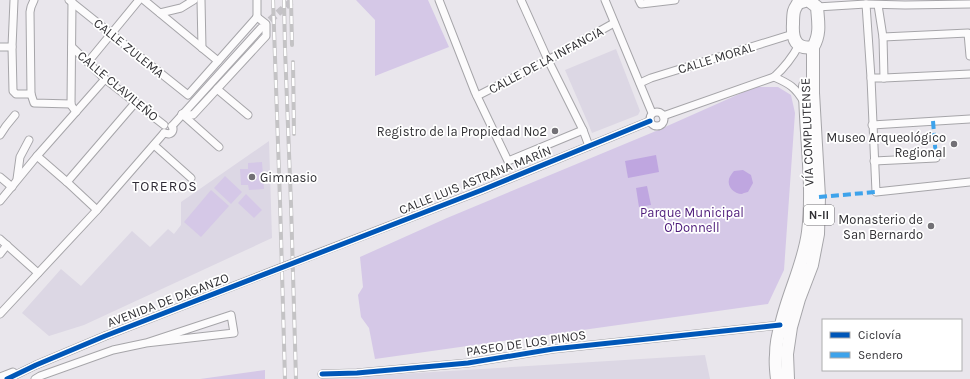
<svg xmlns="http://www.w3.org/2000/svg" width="970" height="379" font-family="Karla,sans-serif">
	<rect width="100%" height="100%" fill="#e9e6ec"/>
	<g fill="#dcd7e4">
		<polygon points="616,49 640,111 638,115 592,133 588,123 565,70"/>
		<polygon points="269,141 272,238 84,325 49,336 22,313 61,269 81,286 132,231 150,247 168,229 174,234 181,225 181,202"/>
		<polygon points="705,355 710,379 320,379"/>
	</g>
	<g fill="#d5c8e7">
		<polygon points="356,0 428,0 449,47 375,76 375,20"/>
		<polygon points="755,87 778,87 791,95 795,113 784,270 768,304 375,359 369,328 361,317 358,295 363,287 360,257 447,218 656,131"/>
		<polygon points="262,162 264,189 249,190 248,185 241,185 240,169 248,169 248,163"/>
		<polygon points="225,176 242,192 231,204 214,188"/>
		<polygon points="211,190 229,206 201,237 184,222"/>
		<polygon points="246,194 262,210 254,218 238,203"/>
		<polygon points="265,370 265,379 200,379"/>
	</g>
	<g fill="#bfa6e0">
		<polygon points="656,155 659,172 628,178 625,161"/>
		<path d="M 743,170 L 751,175 L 753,183 L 748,192 C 747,192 743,193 742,194 C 734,194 727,187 729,179 C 730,176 732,173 734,171 Z"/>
		<polygon points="647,186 651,205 639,207 636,188"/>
	</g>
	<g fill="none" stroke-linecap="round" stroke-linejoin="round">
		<polyline stroke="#c4c2c7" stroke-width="7" stroke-dasharray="7 3.5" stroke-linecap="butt" points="262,27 293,0"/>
		<defs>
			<g id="street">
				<polyline points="14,0 12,47 13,91 16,94 31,94 30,12 31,7 34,0"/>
				<polyline points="69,0 188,95 257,17"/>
				<polyline points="144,0 218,61"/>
				<polyline points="201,0 202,48"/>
				<polyline points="439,0 475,92 508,161 583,130"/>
				<polyline points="521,0 548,60 583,130 589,146"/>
				<polyline points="605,0 652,113"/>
				<polyline points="639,0 641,4 675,0"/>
				<polyline points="72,2 71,105 76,112"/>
				<polyline points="866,4 871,78 876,192 970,182"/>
				<polyline points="817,7 866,4 905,5 970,4"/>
				<polyline points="160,13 181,8 194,0"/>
				<polyline points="257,17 257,0"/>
				<polyline points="883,37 968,33 970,56"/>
				<polyline points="0,47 12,47"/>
				<polyline points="72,47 105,79 164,125"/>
				<polyline points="88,62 139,0"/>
				<path d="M 774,77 C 790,84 795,87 804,102"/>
				<polyline points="871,78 884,78 883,37 878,5"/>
				<polyline points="884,78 970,74"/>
				<polyline points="640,83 651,78 793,34"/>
				<polyline points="217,89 248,115"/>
				<polyline points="31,94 34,103 71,104"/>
				<polyline points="477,96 548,60 614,23"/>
				<circle cx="657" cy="119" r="7"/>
				<polyline points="182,114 193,115 266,36 266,24 257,17"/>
				<polyline points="182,114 219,147"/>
				<path d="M 663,116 L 774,77 C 785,67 792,58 799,45"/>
				<polyline points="872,125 970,119"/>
				<polyline points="172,126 261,28"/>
				<path d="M 164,133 L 169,134 C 173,133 174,129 172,126"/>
				<polyline points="0,135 6,126 15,115"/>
				<polyline points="154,145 191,178"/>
				<polyline points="37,156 67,182 97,210"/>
				<polyline points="874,161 936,158"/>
				<polyline points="0,177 12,187"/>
				<polyline points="17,179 20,157 29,140"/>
				<polyline points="67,182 135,103"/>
				<polyline points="0,201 37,156 105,79"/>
				<polyline points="0,239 38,273"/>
				<polyline points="0,254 7,245"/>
				<polyline points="308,257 482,190 650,121"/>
				<polyline points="0,314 97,210 164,133"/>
				<polyline points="322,374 357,373 468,363 553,349 780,325"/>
				<polyline points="0,377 13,372"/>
				<polyline points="7,379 36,365 105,336"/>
				<polyline points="35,379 40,376 113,350 146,343 234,333 231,315 146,343"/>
			</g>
			<g id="primary">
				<path d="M 798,3 L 808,0 L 817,7 C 818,21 821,34 813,47 C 796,50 792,39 793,24 C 793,20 793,15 794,11 C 795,7 798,4 800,0"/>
				<path d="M 777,379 C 776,371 775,363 776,355 C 776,345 778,334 781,325 C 788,293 804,264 808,232 C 814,184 805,134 805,86"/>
				<polyline points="788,379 787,354 791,327 799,299 812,265 818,234 819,197 813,93 813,47"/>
			</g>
		</defs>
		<use href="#street" stroke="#a6a5a9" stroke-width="9"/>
		<use href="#primary" stroke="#a6a5a9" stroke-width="14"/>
		<use href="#street" stroke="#fcfbfc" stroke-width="7"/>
		<use href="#primary" stroke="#fcfbfc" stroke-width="12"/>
		<defs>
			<g id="rail">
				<polyline points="273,0 280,201 285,379"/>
				<polyline points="284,0 285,49 291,204 296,379"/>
				<polyline points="291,0 292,45"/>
				<polyline points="293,62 294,134"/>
			</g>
		</defs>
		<use href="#rail" stroke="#c4c3c5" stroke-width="4"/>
		<use href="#rail" stroke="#fff" stroke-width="2.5" stroke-dasharray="8" stroke-linecap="butt"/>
		<defs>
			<polyline id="street-bridge" points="105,336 308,257"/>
		</defs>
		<use href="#street-bridge" stroke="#a6a5a9" stroke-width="9" stroke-linecap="butt"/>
		<use href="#street-bridge" stroke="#fcfbfc" stroke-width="7"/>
		<g stroke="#3ea3eb" stroke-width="4" stroke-dasharray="8 4" stroke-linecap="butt">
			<polyline points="933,121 936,158"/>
			<polyline points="819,197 876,192"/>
		</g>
		<defs>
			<g id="cycleway">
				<polyline points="322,374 357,373 468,363 553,349 780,325"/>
				<polyline points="7,379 36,365 105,336 482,190 650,121"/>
			</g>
		</defs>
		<use href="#cycleway" stroke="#fff" stroke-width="8"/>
		<use href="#cycleway" stroke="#0057b8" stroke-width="5"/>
	</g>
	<g fill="#727075" stroke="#fff" stroke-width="1.5">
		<circle cx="555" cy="131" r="4"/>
		<circle cx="954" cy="144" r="4"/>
		<circle cx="252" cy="177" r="4"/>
		<circle cx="931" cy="226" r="4"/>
	</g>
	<g text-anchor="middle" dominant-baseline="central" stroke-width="3.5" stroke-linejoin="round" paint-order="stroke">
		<rect fill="#fff" stroke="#706f72" stroke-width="1" x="804" y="205" width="30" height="20" rx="3"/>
		<g font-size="12" font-weight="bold" fill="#323135">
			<text x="819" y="215">N-II</text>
		</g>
		<g font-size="13" fill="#323135" stroke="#fff">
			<text transform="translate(129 48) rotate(39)">CALLE ZULEMA</text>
			<text transform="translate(716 58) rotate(-17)">CALLE MORAL</text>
			<text transform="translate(546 60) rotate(-28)">CALLE DE LA INFANCIA</text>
			<text transform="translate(118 86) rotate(40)">CALLE CLAVILEÑO</text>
			<text transform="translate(807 132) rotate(-92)">VÍA COMPLUTENSE</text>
			<text transform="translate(475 180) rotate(-22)">CALLE LUIS ASTRANA MARÍN</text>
			<text transform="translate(168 300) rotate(-21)">AVENIDA DE DAGANZO</text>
			<text transform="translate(526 343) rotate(-8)">PASEO DE LOS PINOS</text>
		</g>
		<g font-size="13" fill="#323135" stroke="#fff" text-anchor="end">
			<text x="547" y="131">Registro de la Propiedad Nº2</text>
			<text x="946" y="137">Museo Arqueológico<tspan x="946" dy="15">Regional</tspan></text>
			<text x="260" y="177" text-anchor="start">Gimnasio</text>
			<text x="923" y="219">Monasterio de<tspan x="923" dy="15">San Bernardo</tspan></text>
		</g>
		<g font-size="13" fill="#4c1979" stroke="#fff">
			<text x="692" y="212">Parque Municipal<tspan x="692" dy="15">O'Donnell</tspan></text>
		</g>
		<g font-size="14" letter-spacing="1" fill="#2e2a34" stroke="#fff">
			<text x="165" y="186">TOREROS</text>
		</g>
	</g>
	<rect x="822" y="319" width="140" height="52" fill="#ffffff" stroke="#adadae"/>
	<rect x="830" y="332" width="20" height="6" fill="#0057b8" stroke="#adadae"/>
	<text x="858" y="339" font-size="12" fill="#323135">Ciclovía</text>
	<rect x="830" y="352" width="20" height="6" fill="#3ea3eb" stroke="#adadae"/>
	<text x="858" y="359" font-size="12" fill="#323135">Sendero</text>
</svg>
